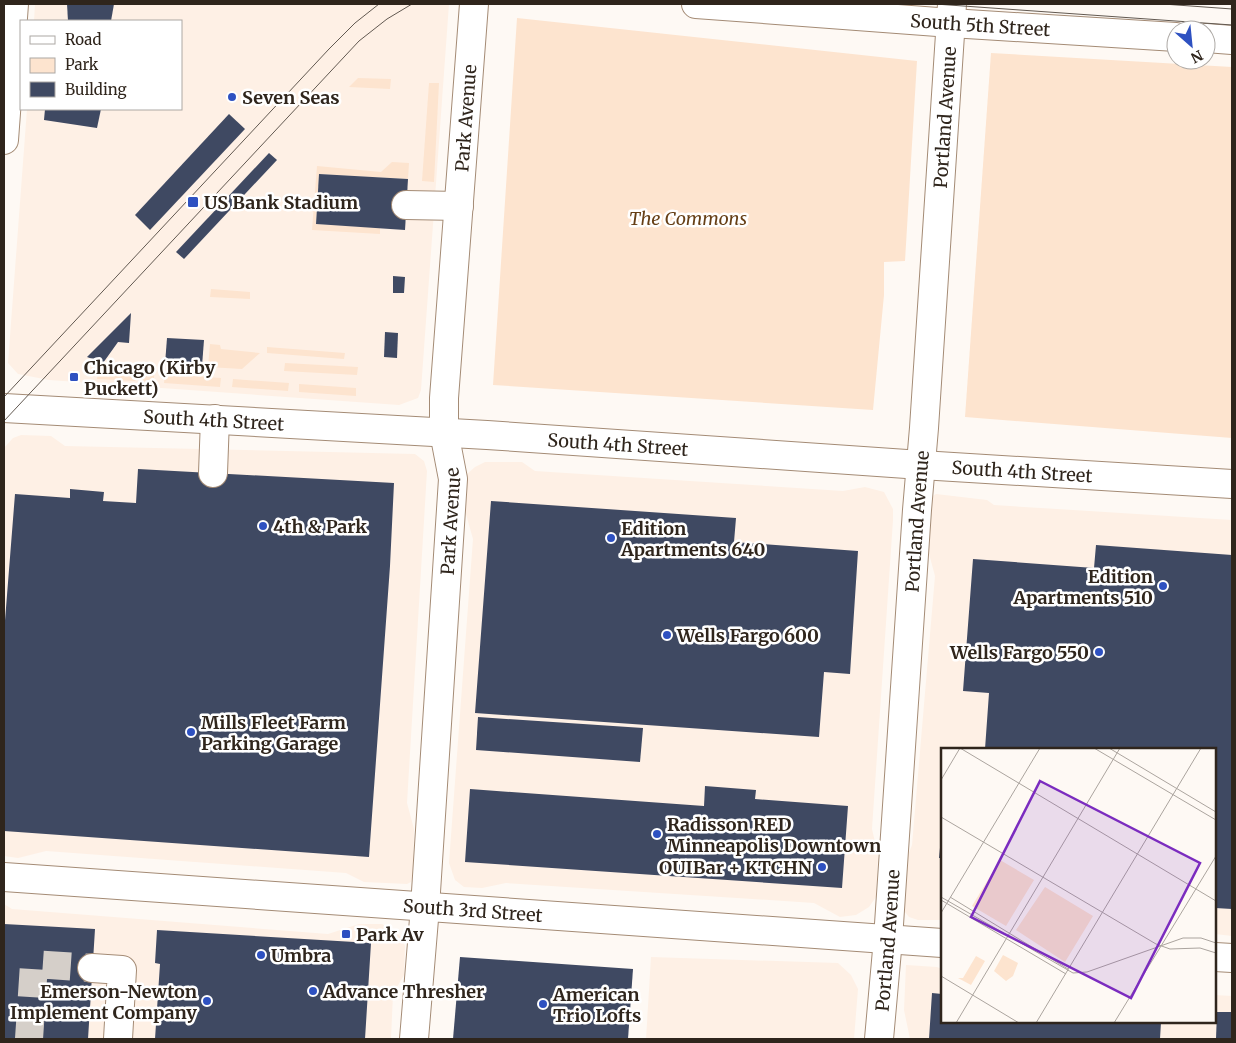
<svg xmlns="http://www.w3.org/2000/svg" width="1236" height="1043" font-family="Merriweather,serif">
	<rect width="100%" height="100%" fill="#fef9f4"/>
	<g fill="#fef0e5">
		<polygon points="35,4 449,4 421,390 418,398 399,405 49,380 18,374 8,363 27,109 181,109 181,21 34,21"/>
		<polygon points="21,435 51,436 65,446 415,454 424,461 427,471 407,803 414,829 413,875 411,882 407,884 364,882 346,873 46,851 18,858 4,856 4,448 13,438"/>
		<polygon points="485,462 522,462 535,471 843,491 865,487 884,492 893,509 893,520 872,829 878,855 876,897 869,907 856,915 840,917 814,903 506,883 482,888 464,887 455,880 449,863 473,539 464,507 467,474 475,467"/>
		<polygon points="936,494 987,500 994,505 1232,520 1232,936 1215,934 1215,749 942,749 942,920 918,920 909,917 901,907 906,860 912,845 935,576 928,550 928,505 930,498"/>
		<polygon points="4,904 12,909 328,934 359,924 382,924 393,930 401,937 405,946 404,975 393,994 391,1039 4,1039"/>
		<polygon points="651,957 838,963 851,975 858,989 854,1039 646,1039"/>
		<polygon points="906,965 937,967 942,969 942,1022 1215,1022 1215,995 1232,996 1232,1039 910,1039 904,1010"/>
	</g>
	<g fill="#fde4cf">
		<polygon points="517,18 917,61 905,261 884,262 884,295 873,410 493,385"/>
		<polygon points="991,53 1232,67 1232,438 965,417"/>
		<polygon points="358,78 391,79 390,89 349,87"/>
		<polygon points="429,83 439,83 434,182 422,181"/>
		<polygon points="392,162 409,163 408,179 319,174 316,224 380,228 380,234 312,230 317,166 381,172"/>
		<polygon points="211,289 250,292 250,299 210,297"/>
		<polygon points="210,344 220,345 221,349 260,353 242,369 208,367"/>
		<polygon points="267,347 345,353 344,359 267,353"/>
		<polygon points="285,363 358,367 357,375 284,371"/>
		<polygon points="98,370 154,373 154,382 97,379"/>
		<polygon points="165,374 221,378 220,387 164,383"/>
		<polygon points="233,379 289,383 288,391 232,387"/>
		<polygon points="299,384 356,388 356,396 299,392"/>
	</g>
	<g fill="#3f4962">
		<polygon points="67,4 114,4 111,21 68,21"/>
		<polygon points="45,109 101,109 97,128 44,120"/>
		<polygon points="229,114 245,129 150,230 135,215"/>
		<polygon points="269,153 277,160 184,259 176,252"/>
		<polygon points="319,174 408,179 405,230 316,224"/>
		<polygon points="393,276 405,277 404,293 393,293"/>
		<polygon points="131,313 129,343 118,342 103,363 87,357"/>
		<polygon points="385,332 398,333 397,358 384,357"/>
		<polygon points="167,338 204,340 202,366 165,364"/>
		<polygon points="138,469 394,483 390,566 369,857 4,831 4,633 15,494 70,498 70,489 104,492 103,501 136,503"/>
		<polygon points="491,501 736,518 734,542 858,551 850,674 824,672 819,737 475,713"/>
		<polygon points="1096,545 1232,555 1232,909 1215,908 1215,749 985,749 989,693 963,691 973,559 1094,568"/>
		<polygon points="478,717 643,728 640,762 476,750"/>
		<polygon points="705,786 756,790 755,799 848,806 842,888 465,862 470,789 704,806"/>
		<polygon points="941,838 942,838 942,858 939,858"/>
		<polygon points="4,924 95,929 88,1039 4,1039"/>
		<polygon points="157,930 371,943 365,1039 155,1039 160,964 155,963"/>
		<polygon points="460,957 633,969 628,1039 453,1039"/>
		<polygon points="932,993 942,994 942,1022 1161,1022 1160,1039 929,1039"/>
		<polygon points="1217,1012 1232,1012 1232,1039 1216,1039"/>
	</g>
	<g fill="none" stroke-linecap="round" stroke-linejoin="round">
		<polyline stroke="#d5cfc9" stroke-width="28" stroke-dasharray="28 14" stroke-linecap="butt" points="29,1039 34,964 92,968"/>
		<defs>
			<g id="minor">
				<path id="s1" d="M 696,4 L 951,23 L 1176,37"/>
				<polyline points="1206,38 1232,40"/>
				<polyline points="4,140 14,4"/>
				<polyline points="406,205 459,206"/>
				<polyline points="213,473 215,419"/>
				<polyline points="92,968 122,970 118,1039"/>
				<path id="s2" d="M 414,1039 L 425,907 L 453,479 L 444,432 L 444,398 L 474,4"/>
				<path id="s3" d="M 879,1039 L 888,939 L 917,510 L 924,428 L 952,4"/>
			</g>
			<g id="major">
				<path id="s4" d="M 4,408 L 487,435 L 921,465 L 1232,484"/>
				<path id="s5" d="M 4,877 L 942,943"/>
				<polyline points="1215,957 1232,958"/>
			</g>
		</defs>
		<use href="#minor" stroke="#a48b75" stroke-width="30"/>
		<use href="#major" stroke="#a48b75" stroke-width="30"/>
		<use href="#minor" stroke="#fff" stroke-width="28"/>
		<use href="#major" stroke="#fff" stroke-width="28"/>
		<g stroke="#625951" stroke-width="1">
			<polyline points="935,4 1232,25"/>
			<polyline points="1163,4 1232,9"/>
			<polyline points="4,397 329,49 355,23 379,4"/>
			<polyline points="4,421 359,41 387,19 412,4"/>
		</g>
	</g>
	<g fill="#2e51c1" stroke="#fff" stroke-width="2">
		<circle cx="232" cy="97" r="5"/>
		<rect x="187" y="196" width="12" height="12" rx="2.5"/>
		<rect x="69" y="372" width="10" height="10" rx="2.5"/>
		<circle cx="263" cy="526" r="5"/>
		<circle cx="611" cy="538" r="5"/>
		<circle cx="1163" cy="586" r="5"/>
		<circle cx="667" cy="635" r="5"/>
		<circle cx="1099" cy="652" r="5"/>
		<circle cx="191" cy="732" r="5"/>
		<circle cx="657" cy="834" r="5"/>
		<circle cx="822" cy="867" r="5"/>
		<rect x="341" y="929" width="10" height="10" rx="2.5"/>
		<circle cx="261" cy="955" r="5"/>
		<circle cx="313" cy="991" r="5"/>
		<circle cx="207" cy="1001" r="5"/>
		<circle cx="543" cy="1004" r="5"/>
	</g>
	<g text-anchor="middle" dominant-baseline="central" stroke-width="5" stroke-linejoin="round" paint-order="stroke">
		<g font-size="18" fill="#2f251c" stroke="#fff">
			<text stroke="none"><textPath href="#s1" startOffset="285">South 5th Street</textPath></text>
			<text stroke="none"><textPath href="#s2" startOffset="924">Park Avenue</textPath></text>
			<text stroke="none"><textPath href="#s3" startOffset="924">Portland Avenue</textPath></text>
			<text stroke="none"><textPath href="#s4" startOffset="210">South 4th Street</textPath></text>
			<text stroke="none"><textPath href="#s4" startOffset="615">South 4th Street</textPath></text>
			<text stroke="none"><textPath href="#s4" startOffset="1020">South 4th Street</textPath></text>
			<text stroke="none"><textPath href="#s2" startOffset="519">Park Avenue</textPath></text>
			<text stroke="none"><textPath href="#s3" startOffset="519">Portland Avenue</textPath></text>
			<text stroke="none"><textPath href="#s5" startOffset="470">South 3rd Street</textPath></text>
			<text stroke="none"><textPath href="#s3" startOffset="99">Portland Avenue</textPath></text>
		</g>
		<g font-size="18" font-weight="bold" fill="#2f251c" stroke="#fff" text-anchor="start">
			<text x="242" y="97">Seven Seas</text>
			<text x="204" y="202">US Bank Stadium</text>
			<text x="84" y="367">Chicago (Kirby<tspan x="84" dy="21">Puckett)</tspan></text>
			<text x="273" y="526">4th &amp; Park</text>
			<text x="621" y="528">Edition<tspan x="621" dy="21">Apartments 640</tspan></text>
			<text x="1153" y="576" text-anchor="end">Edition<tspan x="1153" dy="21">Apartments 510</tspan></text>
			<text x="677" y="635">Wells Fargo 600</text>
			<text x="1089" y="652" text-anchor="end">Wells Fargo 550</text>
			<text x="201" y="722">Mills Fleet Farm<tspan x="201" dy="21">Parking Garage</tspan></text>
			<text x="667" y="824">Radisson RED<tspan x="667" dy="21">Minneapolis Downtown</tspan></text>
			<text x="812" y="867" text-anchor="end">OUIBar + KTCHN</text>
			<text x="356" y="934">Park Av</text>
			<text x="271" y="955">Umbra</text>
			<text x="197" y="991" text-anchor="end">Emerson-Newton<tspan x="197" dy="21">Implement Company</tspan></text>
			<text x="323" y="991">Advance Thresher</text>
			<text x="553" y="994">American<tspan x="553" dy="21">Trio Lofts</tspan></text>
		</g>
		<g font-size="18" font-style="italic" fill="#663f16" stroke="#fff">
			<text x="688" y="218">The Commons</text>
		</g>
	</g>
	<g transform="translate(941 748)">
		<rect width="275" height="275" fill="#fef9f4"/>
		<path d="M 59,112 L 93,132 L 65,178 L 31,158 ZM 104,139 L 152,168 L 124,214 L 75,182 ZM 62,207 L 77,215 L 72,228 L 65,233 L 53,223 ZM 35,208 L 44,213 L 30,237 L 17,230 L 22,230 Z" fill="#fde4cf"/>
		<path fill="none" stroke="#aba49e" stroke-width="1" d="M 19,0 L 275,153M 153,0 L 275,72M 168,0 L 275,64M 0,32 L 19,0M 0,69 L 215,196 L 229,201 L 259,200 L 275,205M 0,149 L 132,225 L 146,224 L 242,190 L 260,190 L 275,195M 9,149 L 127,221M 0,152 L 125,226M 0,165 L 99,0M 0,228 L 78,275M 15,275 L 179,0M 95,275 L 260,0M 173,275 L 275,108"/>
		<path fill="#7b2cbf" fill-opacity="0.15" stroke="#7b2cbf" stroke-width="2.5" d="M 99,33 L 259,115 L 190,250 L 30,169 Z"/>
		<rect width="275" height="275" fill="none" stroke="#2f251c" stroke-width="2.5"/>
	</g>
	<rect width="1236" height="1043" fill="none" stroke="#2f251c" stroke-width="10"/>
	<rect x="20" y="20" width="162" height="90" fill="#ffffff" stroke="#aca8a4"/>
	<rect x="30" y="36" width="25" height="8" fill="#ffffff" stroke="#aca8a4"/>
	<text x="65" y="45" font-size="15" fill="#2f251c">Road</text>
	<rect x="30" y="58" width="25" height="15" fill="#fde4cf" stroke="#aca8a4"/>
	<text x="65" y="70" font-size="15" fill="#2f251c">Park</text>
	<rect x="30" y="82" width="25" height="15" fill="#3f4962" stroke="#aca8a4"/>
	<text x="65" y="95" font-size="15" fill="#2f251c">Building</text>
	<g transform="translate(1191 45) rotate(153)"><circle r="24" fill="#ffffff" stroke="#aca8a4"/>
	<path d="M0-4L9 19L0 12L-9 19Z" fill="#2e51c1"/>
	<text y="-8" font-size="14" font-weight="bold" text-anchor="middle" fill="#2f251c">N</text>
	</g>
</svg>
